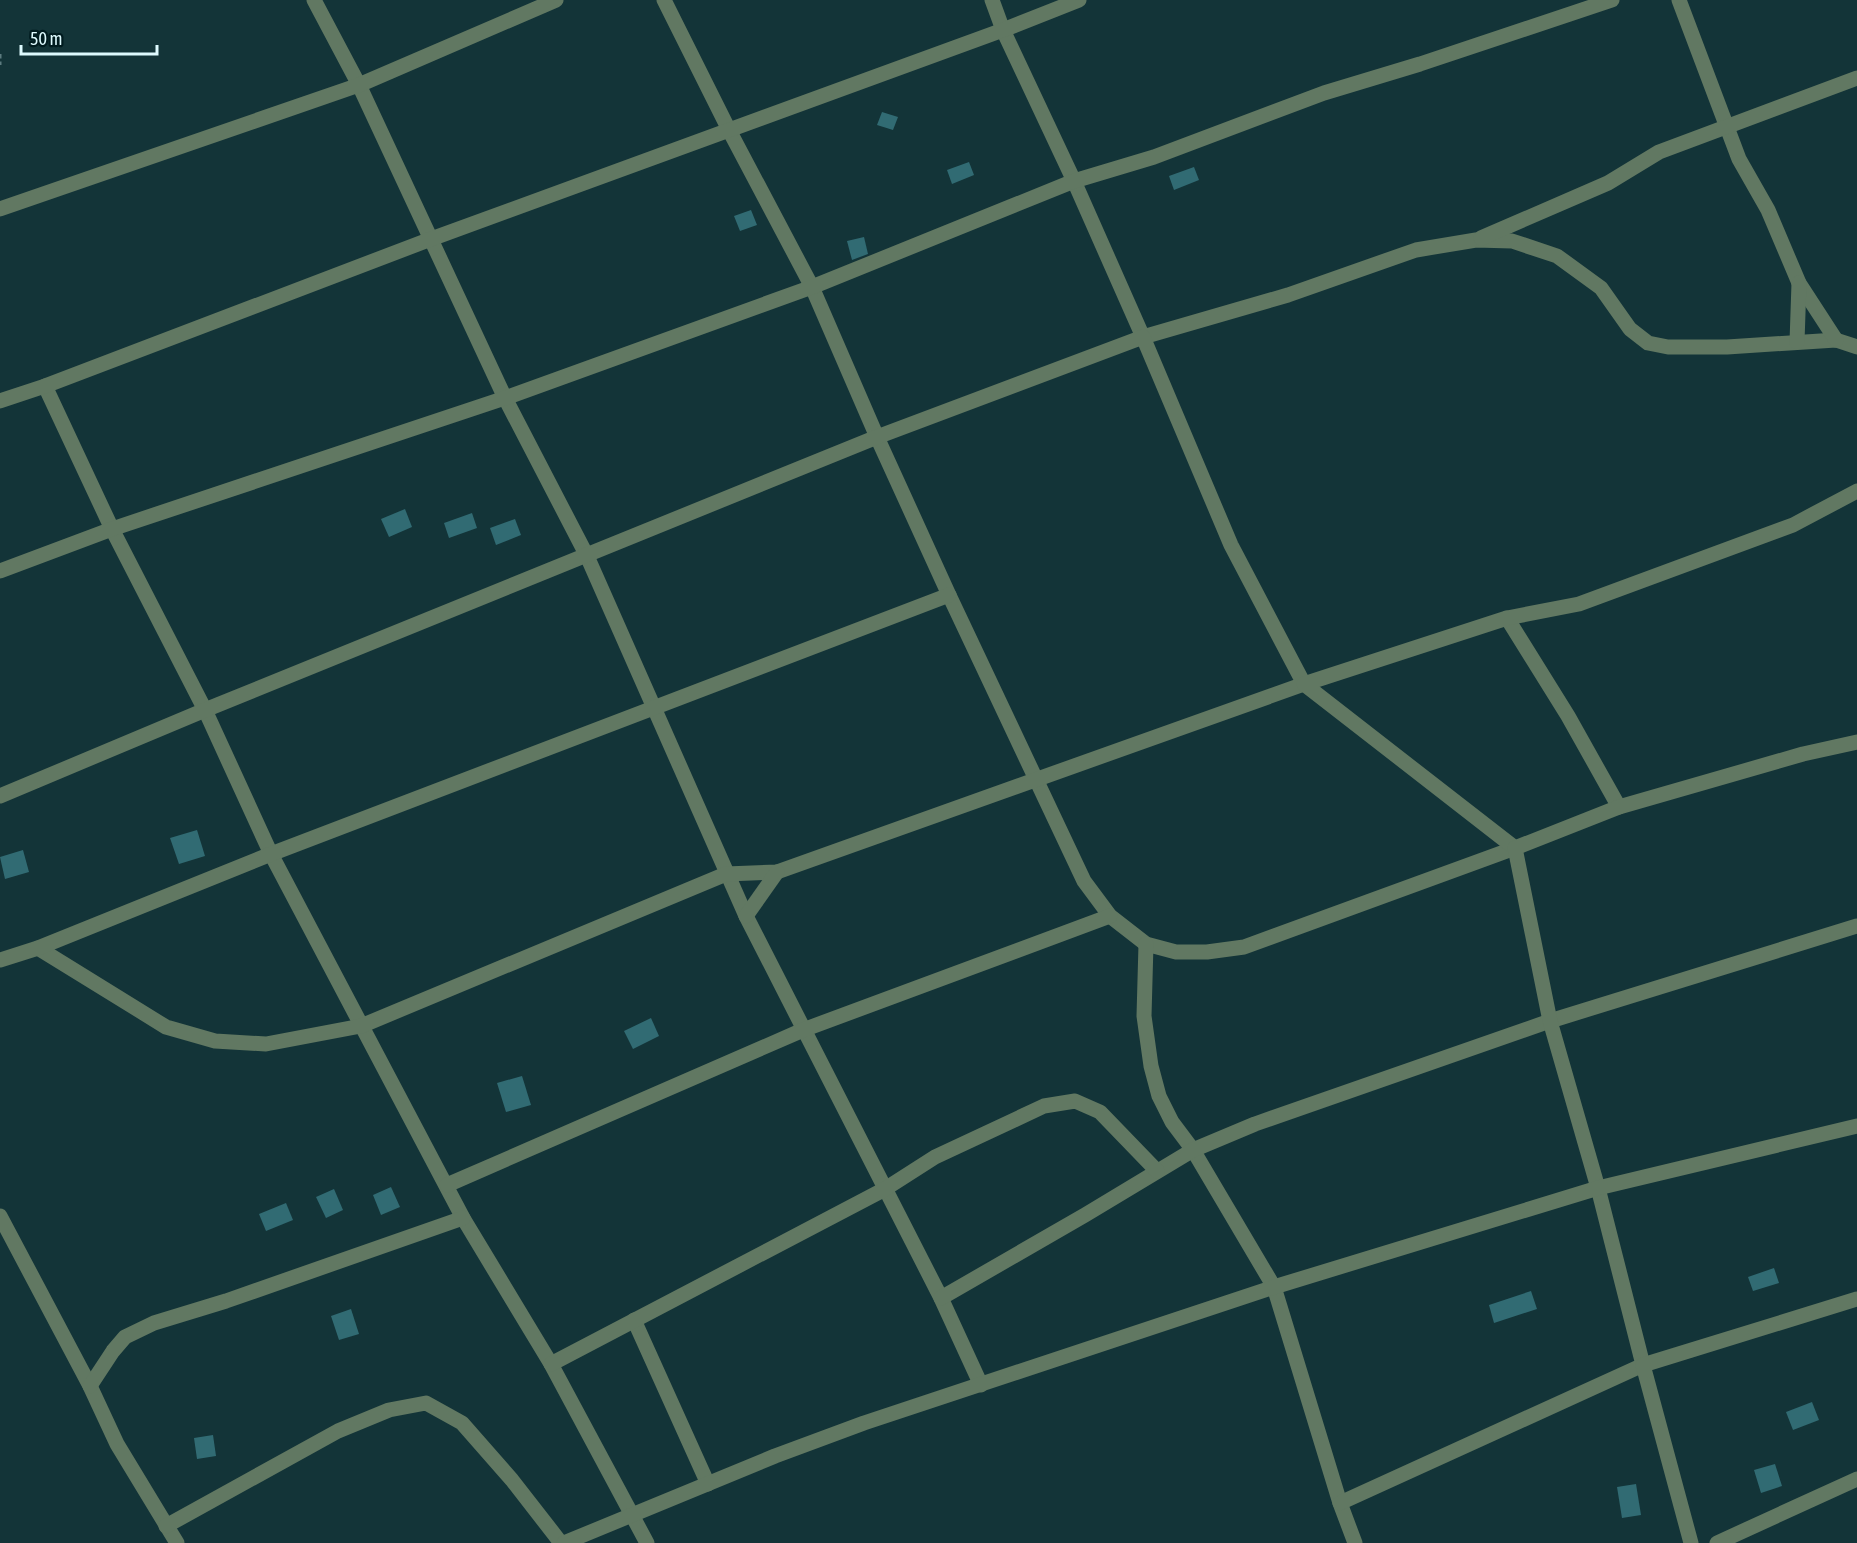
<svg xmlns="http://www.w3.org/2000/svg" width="1857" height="1543" font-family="'Asap Condensed',sans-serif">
	<rect width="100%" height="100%" fill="#133438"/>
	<g fill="#316b73">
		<polygon points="882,112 898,117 893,130 877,125"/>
		<polygon points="969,162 974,175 952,184 947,170"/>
		<polygon points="1194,167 1199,180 1174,190 1169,176"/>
		<polygon points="751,210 757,225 740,231 734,216"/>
		<polygon points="864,237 868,254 852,260 847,241"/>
		<polygon points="405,509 412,527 389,537 381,519"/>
		<polygon points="472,513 477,528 449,538 444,523"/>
		<polygon points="515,519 521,535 496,545 490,528"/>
		<polygon points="197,830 205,856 179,864 170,838"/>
		<polygon points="23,850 29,872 5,879 0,857"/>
		<polygon points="651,1018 659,1036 633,1049 624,1031"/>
		<polygon points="522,1076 531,1105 506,1112 497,1083"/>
		<polygon points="391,1187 400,1207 381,1215 373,1195"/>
		<polygon points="334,1189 343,1210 326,1218 316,1197"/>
		<polygon points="286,1203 293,1220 266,1231 259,1214"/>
		<polygon points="1774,1268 1779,1283 1753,1291 1748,1277"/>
		<polygon points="1531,1291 1537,1309 1494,1323 1489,1305"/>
		<polygon points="351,1309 359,1334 339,1340 331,1316"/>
		<polygon points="1812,1402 1819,1420 1793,1430 1786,1412"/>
		<polygon points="213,1435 216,1456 197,1459 194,1438"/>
		<polygon points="1775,1464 1782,1486 1761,1493 1754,1470"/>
		<polygon points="1636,1484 1641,1515 1622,1518 1617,1487"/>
	</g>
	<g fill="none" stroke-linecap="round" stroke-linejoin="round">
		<polyline stroke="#5c7b7f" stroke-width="3" stroke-dasharray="4.5 3" stroke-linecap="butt" points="0,54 0,65"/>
		<g stroke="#617862" stroke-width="15">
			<polyline points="314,0 359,85 505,398 587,556 746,916 941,1298 981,1385"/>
			<polyline points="664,0 729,130 812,287 877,437 949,595 1084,881 1110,916 1146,944 1176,952 1207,952 1244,947 1515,848"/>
			<polyline points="992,0 1003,30 1074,181 1143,337 1288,295 1416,250 1476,240 1512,241 1557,256 1601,288 1630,329 1648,343 1668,347 1727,347 1836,340 1857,347"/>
			<polyline points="1679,0 1739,159 1768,210 1799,283 1836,340"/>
			<polyline points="0,209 359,85 556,0"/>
			<polyline points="1481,238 1608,183 1659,152 1857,78"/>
			<polyline points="1797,342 1799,283"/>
			<polyline points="45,386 112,529 205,710 271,854 463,1218 551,1364 647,1543"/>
			<polyline points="0,401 45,386 431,239 1003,30 1079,0"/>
			<polyline points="0,571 112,529 505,398 812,287 1074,181 1154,157 1324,93 1420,64 1612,0"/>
			<polyline points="1507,618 1568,716 1619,807"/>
			<polyline points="0,796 205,710 877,437 1143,337 1231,545 1304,684 777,872 726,874 361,1026 266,1044 215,1041 166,1027 38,948"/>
			<polyline points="1515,848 1304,684 1507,618 1579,604 1793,525 1857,491"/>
			<polyline points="746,916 777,872"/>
			<polyline points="1146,944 1144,1016 1151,1066 1159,1096 1172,1122 1193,1150 1274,1287 1340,1503 1355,1543"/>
			<polyline points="0,960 38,948 271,854 949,595"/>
			<polyline points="447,1185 803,1030 1110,916"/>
			<polyline points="0,1216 90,1386 117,1444 177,1543"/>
			<polyline points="941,1298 1085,1215 1193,1150 1255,1124 1550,1021 1857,926"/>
			<polyline points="634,1320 708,1484"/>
			<polyline points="551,1364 885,1189 935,1157 1044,1106 1075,1101 1100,1112 1157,1171"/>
			<polyline points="90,1386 113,1351 125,1337 154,1323 226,1301 463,1218"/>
			<polyline points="1340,1503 1643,1365 1598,1188 1550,1021 1515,848 1619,807 1803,754 1857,742"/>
			<polyline points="166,1526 338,1431 389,1410 426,1403 462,1423 512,1480 561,1543"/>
			<polyline points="564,1543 775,1456 864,1423 1274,1287 1598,1188 1857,1126"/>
			<polyline points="1691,1543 1643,1365 1857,1299"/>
			<polyline points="1717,1543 1857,1479"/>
		</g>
	</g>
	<path d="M21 45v9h136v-9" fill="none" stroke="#defafe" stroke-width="3"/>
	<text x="30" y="45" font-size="18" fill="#defafe" stroke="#001b1f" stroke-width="4.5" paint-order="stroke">50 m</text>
</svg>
